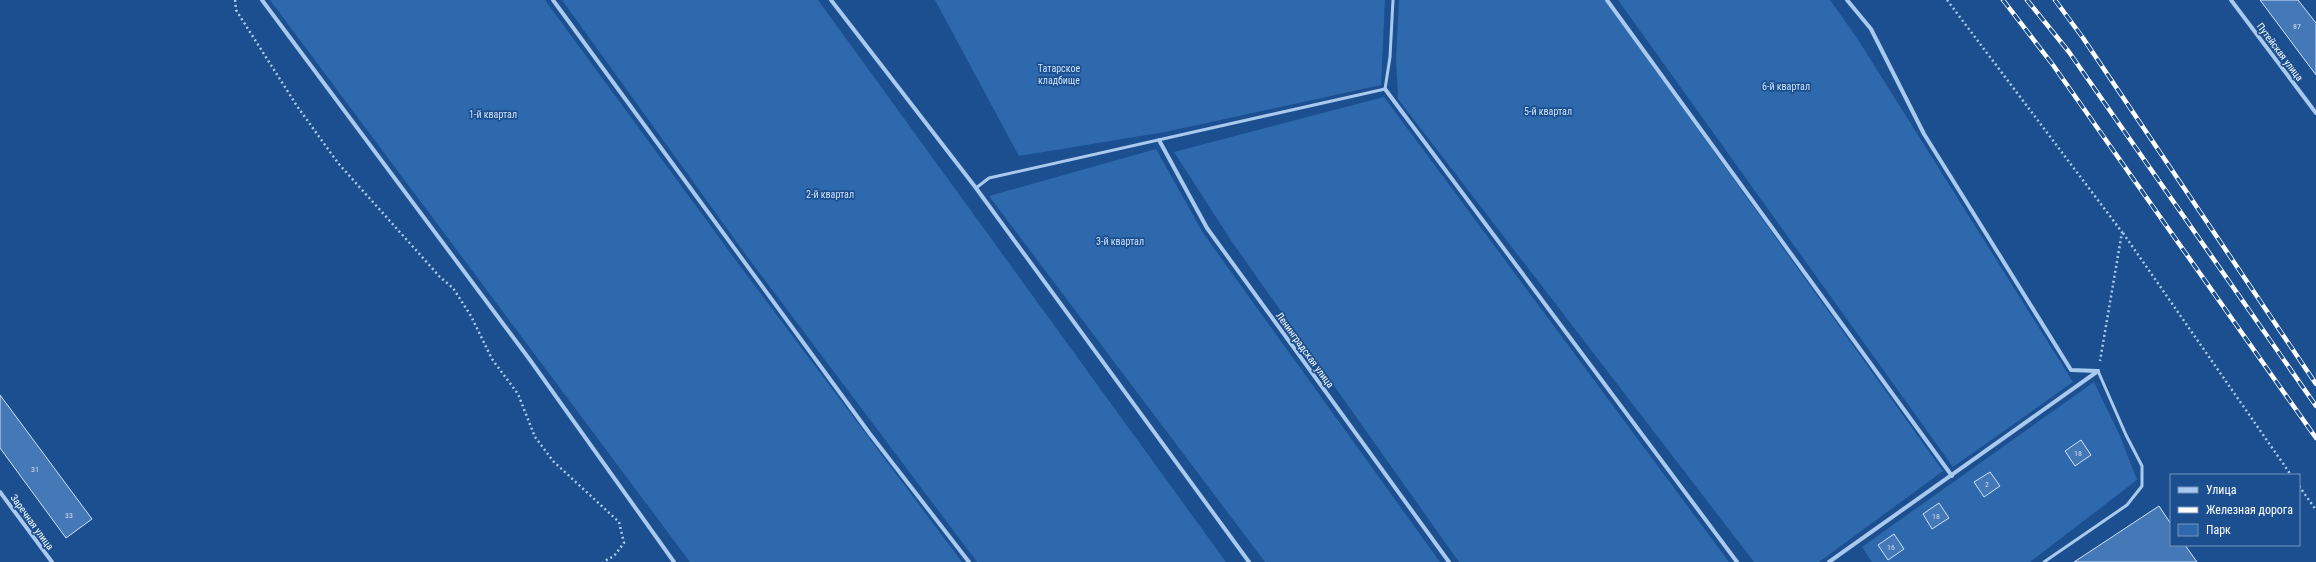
<svg xmlns="http://www.w3.org/2000/svg" width="2316" height="562" font-family="'Roboto Condensed',sans-serif">
	<rect width="100%" height="100%" fill="#1b4f8f"/>
	<g fill="#2e69ad">
		<polygon points="270,0 545,0 740,266 962,562 690,562"/>
		<polygon points="562,0 818,0 1226,562 977,562 749,259"/>
		<polygon points="935,0 1385,0 1381,85 1165,132 1019,156"/>
		<polygon points="1399,0 1605,0 1943,471 1819,562 1754,562 1398,99 1396,58"/>
		<polygon points="1618,0 1830,0 1857,38 2073,382 1953,467"/>
		<polygon points="1384,97 1729,562 1459,562 1232,242 1174,152"/>
		<polygon points="1156,149 1203,233 1440,562 1265,562 989,196"/>
		<polygon points="2094,382 2120,436 2137,480 2030,562 1872,562 1862,547"/>
	</g>
	<g fill="#4478b7" stroke="#cfe3fa">
		<polygon points="2260,0 2298,0 2316,23 2316,75"/>
		<polygon points="0,395 92,519 66,538 0,448"/>
		<polygon points="2081,440 2091,455 2075,466 2065,451"/>
		<polygon points="1990,472 2000,486 1984,497 1974,482"/>
		<polygon points="1939,503 1949,518 1932,529 1923,514"/>
		<polygon points="2159,506 2171,524 2171,545 2185,545 2197,562 2074,562"/>
		<polygon points="1894,534 1904,549 1888,560 1878,545"/>
	</g>
	<g fill="none" stroke-linecap="round" stroke-linejoin="round">
		<g stroke="#a9c9ee" stroke-width="2.5" stroke-dasharray="2 3" stroke-linecap="butt">
			<polyline points="235,0 236,10 297,106 338,163 440,277 453,288 471,316 492,359 518,394 535,437 553,461 619,522 624,543 614,556 603,562"/>
			<polyline points="1947,0 2122,232 2100,361"/>
			<polyline points="2123,233 2291,475"/>
			<polyline points="2299,486 2316,510"/>
		</g>
		<g stroke="#a9c9ee" stroke-width="3">
			<polyline points="976,188 989,178 1385,89 1390,57 1393,0"/>
			<polyline points="2044,562 2127,505 2142,486 2142,466 2126,435 2098,371"/>
		</g>
		<g stroke="#a9c9ee" stroke-width="4">
			<polyline points="262,0 530,360 674,562"/>
			<polyline points="553,0 870,434 969,562"/>
			<polyline points="831,0 976,188 1249,562"/>
			<polyline points="1607,0 1952,476"/>
			<polyline points="1847,0 1871,29 1924,134 2071,370 2098,371"/>
			<polyline points="2231,0 2316,113"/>
			<polyline points="1385,89 1737,562"/>
			<polyline points="1159,140 1207,228 1449,562"/>
			<polyline points="0,492 52,562"/>
			<polyline points="1829,562 2098,371"/>
		</g>
		<defs>
			<g id="rail">
				<polyline points="2003,0 2053,65 2316,438"/>
				<polyline points="2027,0 2069,52 2316,406"/>
				<polyline points="2055,0 2083,38 2316,384"/>
			</g>
		</defs>
		<use href="#rail" stroke="#fff" stroke-width="4.5"/>
		<use href="#rail" stroke="#1b4f8f" stroke-width="3" stroke-dasharray="9" stroke-linecap="butt"/>
	</g>
	<g text-anchor="middle" dominant-baseline="central" stroke-width="3.5" stroke-linejoin="round" paint-order="stroke">
		<g font-size="8" fill="#d0dded">
			<text x="2297" y="26">87</text>
			<text x="2078" y="453">18</text>
			<text x="35" y="469">31</text>
			<text x="1987" y="484">2</text>
			<text x="69" y="515">33</text>
			<text x="1936" y="516">18</text>
			<text x="1891" y="547">16</text>
		</g>
		<g font-size="10" fill="#fff" stroke="#1b4f8f">
			<text transform="translate(2280 52) rotate(53)">Путейская улица</text>
			<text transform="translate(1305 350) rotate(54)">Ленинградская улица</text>
			<text transform="translate(32 522) rotate(54)">Заречная улица</text>
		</g>
		<g font-size="10" fill="#cfe3fa" stroke="#1b4f8f">
			<text x="1059" y="68">Татарское<tspan x="1059" dy="12">кладбище</tspan></text>
			<text x="1786" y="86">6-й квартал</text>
			<text x="1548" y="111">5-й квартал</text>
			<text x="493" y="114">1-й квартал</text>
			<text x="830" y="194">2-й квартал</text>
			<text x="1120" y="241">3-й квартал</text>
		</g>
	</g>
	<rect x="2170" y="474" width="130" height="72" fill="#1b4f8f" stroke="#7695bc"/>
	<rect x="2178" y="487" width="20" height="6" fill="#a9c9ee" stroke="#7695bc"/>
	<text x="2206" y="494" font-size="12" fill="#ffffff">Улица</text>
	<rect x="2178" y="507" width="20" height="6" fill="#ffffff" stroke="#7695bc"/>
	<text x="2206" y="514" font-size="12" fill="#ffffff">Железная дорога</text>
	<rect x="2178" y="524" width="20" height="12" fill="#2e69ad" stroke="#7695bc"/>
	<text x="2206" y="534" font-size="12" fill="#ffffff">Парк</text>
</svg>
